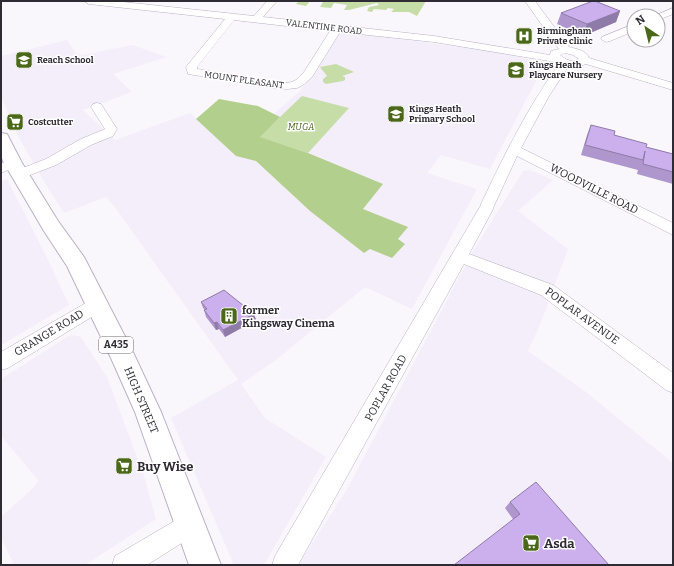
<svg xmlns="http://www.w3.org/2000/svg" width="674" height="566" font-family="Bitter,serif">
	<rect width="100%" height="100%" fill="#f9f7fc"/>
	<g fill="#f4eefb">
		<polygon points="342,31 503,53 544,63 545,64 490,169 441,155 427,173 477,189 412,309 365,287 276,360 241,384 265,418 326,457 264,565 234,565 171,418 238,380 114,206 106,197 64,213 49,190 18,136 1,97 1,56 67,40 76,53 82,55 132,45 167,57 113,74 132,92 83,110 115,140 190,113 231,151 300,91"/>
		<polygon points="530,170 553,180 518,211 568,249 541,322 528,351 586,392 673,463 673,565 298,565 346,491 473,251 523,171"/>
		<polygon points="7,179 48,260 69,305 1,345 1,182"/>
		<polygon points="70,335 80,336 107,377 144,476 156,519 85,565 14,565 1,538 1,517 30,491 39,481 1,436 1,379"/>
	</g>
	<g fill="#c6dda8">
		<polygon points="299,1 426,1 417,16 409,12 391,12 394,9 388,8 386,10 374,9 372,12 367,11 369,7 379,5 377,3 349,10 344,10 347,5 334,3 331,8 320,7 323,2 310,1 306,6 296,4"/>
		<polygon points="336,64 354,72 342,76 345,77 345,80 343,81 326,84 323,82 323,79 327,76 320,67"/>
		<polygon points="302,96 349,108 308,153 259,137"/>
	</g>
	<polygon fill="#b3cf8e" points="219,99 258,106 280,117 260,137 308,153 383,184 363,209 408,227 398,239 405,244 392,258 370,249 364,253 310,211 256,161 236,156 196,119"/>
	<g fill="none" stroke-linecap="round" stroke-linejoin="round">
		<defs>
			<g id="minor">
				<path d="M 84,1 L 114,1 L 254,16 L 267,1 L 277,1 L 263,17 L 434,36 L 550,55 L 551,51 L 559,49 L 525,1 L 535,1 L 569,47 C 576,49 586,50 589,58 L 673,83 L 673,90 L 586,64 L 577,67 L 568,67 L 549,96 L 521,148 L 673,223 L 673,235 L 517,156 L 493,208 L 493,209 L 469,254 L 553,285 L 673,373 L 673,393 L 666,390 L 541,295 L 464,264 L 298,565 L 272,565 L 275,556 L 481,205 L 481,204 C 504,156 527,108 559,64 L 555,62 L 434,42 L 340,32 L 312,77 L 303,85 L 297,88 L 287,89 L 274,88 L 188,74 L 186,67 L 225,19 L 89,4 ZM 234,20 L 330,31 L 304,72 C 301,76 297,80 292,82 C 279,86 215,72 197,69 L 197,67 ZM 565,53 L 573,55 L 579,59 C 572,63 566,60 560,55 Z"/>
				<polygon points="673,8 673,14 658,20 658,16 654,16"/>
				<polygon points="634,24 634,31 610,41 606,42 601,39 602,37"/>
				<polygon points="97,103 101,104 117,129 113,136 91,145 56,165 25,177 20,178 15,177 13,174 15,171 46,159 81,139 103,130 105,129 91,107 93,104"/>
				<polygon points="13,159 18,160 20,163 18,166 1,173 1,164"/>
				<polygon points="97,298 103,300 106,305 103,310 8,368 1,370 1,352 91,300"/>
				<polygon points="191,512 199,516 203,524 199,532 147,565 112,565 115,556 183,516"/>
			</g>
			<polygon id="trunk" points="1,133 7,134 9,138 22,163 58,221 84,257 132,350 161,412 221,565 189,565 135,412 111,358 67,266 44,231 4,163 1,156"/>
		</defs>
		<use href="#minor" stroke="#bab1c7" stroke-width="1"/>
		<use href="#trunk" stroke="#bab1c7" stroke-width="2"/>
		<use href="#minor" fill="#fff" fill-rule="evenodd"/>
		<use href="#trunk" fill="#fff" fill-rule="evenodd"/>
	</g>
	<g fill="#af97cd">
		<polygon points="620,11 616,22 583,36 557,24 561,13"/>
		<polygon points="591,125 614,135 646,147 673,154 673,184 637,174 638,169 638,170 581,155 587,135"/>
		<polygon points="201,302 254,314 256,320 225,337 219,329 216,330 206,317 204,310 205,310 203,308"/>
		<polygon points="510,502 609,565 513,519 505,508"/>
	</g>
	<g fill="#8f7ba7">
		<polygon points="620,11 616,22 583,36 587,24"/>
		<polygon points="254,314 256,320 225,337 223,330"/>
		<polygon points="217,322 219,329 216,330 214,323"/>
	</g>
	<g fill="#ccb0ee" stroke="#8f7ba7">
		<polygon points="593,1 595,1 620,11 587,24 561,13"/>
		<polygon points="591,125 615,131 614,135 647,144 646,147 673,154 673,172 643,164 645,151 643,160 585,145"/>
		<polygon points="224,290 254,314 223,330 217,322 214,323 204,310 207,309 201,302"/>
		<polygon points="536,482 609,565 454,565 520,514 510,502"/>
	</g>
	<defs>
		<symbol id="hospital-square" viewBox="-11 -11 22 22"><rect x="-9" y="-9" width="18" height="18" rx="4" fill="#4b6719" stroke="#fff"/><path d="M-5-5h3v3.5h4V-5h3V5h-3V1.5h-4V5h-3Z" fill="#fff"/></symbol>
		<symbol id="school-square" viewBox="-11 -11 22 22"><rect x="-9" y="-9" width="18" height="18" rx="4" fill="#4b6719" stroke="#fff"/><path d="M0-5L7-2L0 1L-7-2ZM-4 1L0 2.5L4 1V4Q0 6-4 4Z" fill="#fff"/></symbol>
		<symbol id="supermarket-square" viewBox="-11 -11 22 22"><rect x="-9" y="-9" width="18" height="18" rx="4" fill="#4b6719" stroke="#fff"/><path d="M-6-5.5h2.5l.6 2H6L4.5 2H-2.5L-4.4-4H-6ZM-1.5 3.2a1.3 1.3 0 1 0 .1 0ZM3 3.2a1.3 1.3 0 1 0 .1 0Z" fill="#fff"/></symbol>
		<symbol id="building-square" viewBox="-11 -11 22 22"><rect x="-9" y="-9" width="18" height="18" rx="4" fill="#4b6719" stroke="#fff"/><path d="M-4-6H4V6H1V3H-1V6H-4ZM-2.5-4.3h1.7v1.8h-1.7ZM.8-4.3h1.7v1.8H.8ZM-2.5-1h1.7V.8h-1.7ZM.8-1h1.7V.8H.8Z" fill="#fff"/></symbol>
	</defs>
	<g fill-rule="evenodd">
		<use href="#hospital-square" x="514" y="26" width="20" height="20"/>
		<use href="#school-square" x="14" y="50" width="20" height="20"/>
		<use href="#school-square" x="506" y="60" width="20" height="20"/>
		<use href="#school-square" x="386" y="104" width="20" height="20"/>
		<use href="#supermarket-square" x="5" y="112" width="20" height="20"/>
		<use href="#building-square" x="219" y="306" width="20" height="20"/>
		<use href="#supermarket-square" x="114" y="456" width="20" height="20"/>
		<use href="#supermarket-square" x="521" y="533" width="20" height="20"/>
	</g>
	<g text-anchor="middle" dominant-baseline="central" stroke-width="3" stroke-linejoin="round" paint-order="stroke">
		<g font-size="9" fill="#2f2b34" stroke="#fff">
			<text transform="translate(324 27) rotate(7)">VALENTINE ROAD</text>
			<text transform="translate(244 80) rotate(8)">MOUNT PLEASANT</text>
		</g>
		<g font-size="9" font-weight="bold" fill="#2f2b34" stroke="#fff" text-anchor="start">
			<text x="537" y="31">Birmingham<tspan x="537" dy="10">Private clinic</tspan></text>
			<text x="37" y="60">Reach School</text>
			<text x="529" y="65">Kings Heath<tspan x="529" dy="10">Playcare Nursery</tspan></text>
			<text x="409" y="109">Kings Heath<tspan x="409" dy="10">Primary School</tspan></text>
			<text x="28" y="122">Costcutter</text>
		</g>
		<g font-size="9" font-style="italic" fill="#465e1b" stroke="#fff">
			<text x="301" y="127">MUGA</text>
		</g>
		<rect fill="#fff" stroke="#6d6b71" stroke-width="1" x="99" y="337" width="34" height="16" rx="3"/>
		<g font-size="10" font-weight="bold" fill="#2f2b34">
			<text x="116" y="345">A435</text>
		</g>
		<g font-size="11" fill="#2f2b34" stroke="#fff">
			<text transform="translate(594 189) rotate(27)">WOODVILLE ROAD</text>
			<text transform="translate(582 316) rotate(36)">POPLAR AVENUE</text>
			<text transform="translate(49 333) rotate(-31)">GRANGE ROAD</text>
			<text transform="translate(386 388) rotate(-61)">POPLAR ROAD</text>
			<text transform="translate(141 400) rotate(67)">HIGH STREET</text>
		</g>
		<g font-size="11" font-weight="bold" fill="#2f2b34" stroke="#fff" text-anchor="start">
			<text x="242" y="310">former<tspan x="242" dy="13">Kingsway Cinema</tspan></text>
		</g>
		<g font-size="13" font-weight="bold" fill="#2f2b34" stroke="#fff" text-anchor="start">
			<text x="137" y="466">Buy Wise</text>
			<text x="544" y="543">Asda</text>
		</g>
	</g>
	<rect width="674" height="566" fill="none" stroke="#2f2b34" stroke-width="4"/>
	<g transform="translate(646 28) rotate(325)"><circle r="19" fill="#ffffff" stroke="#acaaae"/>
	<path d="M0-3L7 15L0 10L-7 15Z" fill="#4b6719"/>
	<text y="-6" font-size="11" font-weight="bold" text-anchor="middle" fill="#2f2b34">N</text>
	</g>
</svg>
